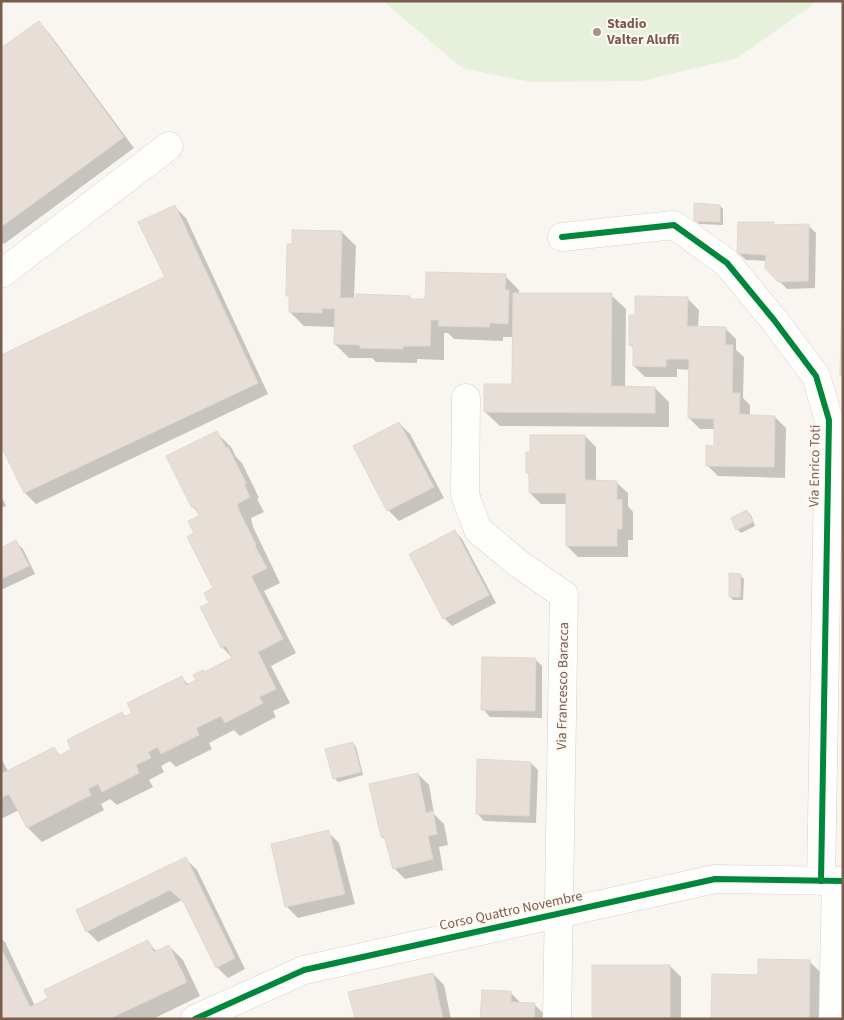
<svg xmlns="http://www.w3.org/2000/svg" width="844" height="1020" font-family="'Source Sans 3',sans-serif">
	<rect width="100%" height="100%" fill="#f9f5f0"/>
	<polygon fill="#e7f0db" points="383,1 815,1 811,6 737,58 642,81 530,82 462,68"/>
	<g fill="#0003">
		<polygon points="38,22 49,33 134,148 4,244 1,242 1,50"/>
		<polygon points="720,206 723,209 723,225 699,224 695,220"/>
		<polygon points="175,207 186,218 268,394 36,504 25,493 1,443 166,277"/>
		<polygon points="773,223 776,226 809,226 816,233 815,288 787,289 766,268 767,261 746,260 738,253"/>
		<polygon points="342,232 356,246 354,299 410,297 413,300 426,300 505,276 519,290 519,294 611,295 626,309 625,388 655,388 669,402 669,427 500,426 485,412 514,386 514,337 503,337 503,341 454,339 448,333 444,333 444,360 417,359 417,363 376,362 372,358 349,358 335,344 336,327 304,326 290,312 291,298 288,295"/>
		<polygon points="687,298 699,310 698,328 725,328 736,339 736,350 744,357 743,398 750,405 750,416 775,417 786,428 785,478 718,476 707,465 715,447 715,429 700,429 689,418 690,370 677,369 677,377 645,377 634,366 634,349 630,345"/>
		<polygon points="399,423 410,434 444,498 399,521 388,510 355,447"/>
		<polygon points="217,433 231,447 236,457 242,463 259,498 257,499 264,512 251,518 253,527 280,583 264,591 296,653 271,666 290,703 273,711 276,717 240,736 234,730 209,743 212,749 176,767 170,761 161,766 164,772 149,780 153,787 117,805 110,799 101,804 104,810 42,842 28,828 19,810 1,819 1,758 8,771 53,748 61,756 122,713 126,717 134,713 181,677 189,685 197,681 204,673 233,659 222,647 210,603 214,588 196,534 201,516 193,507"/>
		<polygon points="585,436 596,447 596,482 616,482 628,493 628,506 633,512 633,540 628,540 628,557 578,557 567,546 567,504 541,504 530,493 530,476 527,473"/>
		<polygon points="1,496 6,506 1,508"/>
		<polygon points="747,512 751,515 755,526 741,533 737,529"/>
		<polygon points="455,531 462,539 496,603 452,626 444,618"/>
		<polygon points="16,542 23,549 35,574 1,590 1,549"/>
		<polygon points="740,575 744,579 743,600 733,600 730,596"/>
		<polygon points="535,659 542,666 542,718 490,717 483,709"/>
		<polygon points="353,743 356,747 363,775 338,782 334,778"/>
		<polygon points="531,763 538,770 536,823 484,821 477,813"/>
		<polygon points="418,774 429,785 434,814 444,824 448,845 439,847 443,870 405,879 394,868 387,841 382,837 370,785"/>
		<polygon points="328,832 339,843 355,904 298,918 287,907 273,845"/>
		<polygon points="186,859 197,870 245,969 228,978 217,967 185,903 182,900 98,942 87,931"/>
		<polygon points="1,939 5,942 35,1006 148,942 157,952 169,946 183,960 200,996 153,1019 1,1019"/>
		<polygon points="809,961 820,972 819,1019 713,1019 759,976"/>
		<polygon points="670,966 681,977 681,1019 594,1019 593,1018"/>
		<polygon points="433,974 444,985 451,1019 356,1019"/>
		<polygon points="511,993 521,1003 534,1004 545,1015 545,1019 482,1019"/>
	</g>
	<g fill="#e6ded7" stroke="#e2d8d2">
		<polygon points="39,21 124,137 1,227 1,48"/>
		<polygon points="694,203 720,205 720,222 694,221"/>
		<polygon points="175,205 258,383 24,493 1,446 1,355 165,277 138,222"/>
		<polygon points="738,222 774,222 774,225 809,224 808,281 778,282 765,268 766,255 737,253"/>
		<polygon points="292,230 342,231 340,298 356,298 356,294 410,296 410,299 425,299 426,272 506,274 505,290 509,290 508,324 490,323 489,327 438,326 439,320 431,320 430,346 403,346 403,349 360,348 360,345 334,344 335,309 322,308 322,313 289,312 289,296 286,296 287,244 292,244"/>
		<polygon points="843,247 843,376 840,376"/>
		<polygon points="513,293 612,293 611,386 655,387 655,413 484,412 484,384 512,384"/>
		<polygon points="635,296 688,297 687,326 726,327 725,345 733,345 732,393 740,393 739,414 775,416 774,467 706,466 706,445 714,446 714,419 688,418 689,359 666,359 666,367 633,366 633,345 629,345 629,315 635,315"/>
		<polygon points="399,422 434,487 387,511 353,446"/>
		<polygon points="217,431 226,448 228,447 246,483 244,484 250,497 237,504 239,511 256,545 255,546 267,568 251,576 283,639 258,652 276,689 259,697 263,703 225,723 221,716 196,728 199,735 161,754 158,747 148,752 151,758 136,765 139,773 102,792 98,784 88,789 91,795 27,828 9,794 1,798 1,770 3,773 54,747 59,756 71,749 67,740 122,712 124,717 132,713 127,703 182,676 186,685 196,680 193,675 203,670 204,672 232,658 226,646 221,648 200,607 209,603 204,593 213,588 187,537 194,533 188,521 199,516 195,507 192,508 166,456"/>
		<polygon points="530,435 585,435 585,480 617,481 617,500 622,499 622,529 617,529 617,546 566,546 566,493 529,493 529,474 526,473 526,452 530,452"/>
		<polygon points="747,510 753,522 736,530 731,518"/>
		<polygon points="455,530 489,595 443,619 409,554"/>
		<polygon points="16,540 29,566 1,579 1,548"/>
		<polygon points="729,573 741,574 740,597 729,597"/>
		<polygon points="482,657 536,658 535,711 481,710"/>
		<polygon points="353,742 361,772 333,779 325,749"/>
		<polygon points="477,759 531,762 529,816 476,814"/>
		<polygon points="418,773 426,813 433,811 437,834 428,836 433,859 393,869 384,836 381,837 369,784"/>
		<polygon points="329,830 345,894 285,907 271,844"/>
		<polygon points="186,857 235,958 216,968 184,903 170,890 86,932 76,910"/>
		<polygon points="148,940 154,952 169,945 187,982 109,1019 1,1019 1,948 30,1007 48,998 44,990"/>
		<polygon points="758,959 810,960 809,1019 711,1019 712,974 758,975"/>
		<rect x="592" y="965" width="78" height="53"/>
		<polygon points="433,973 443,1019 355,1019 348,992"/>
		<polygon points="482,990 511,991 511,1002 535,1003 534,1019 480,1019"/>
	</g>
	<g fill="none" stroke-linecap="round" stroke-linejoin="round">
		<defs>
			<g id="minor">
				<polyline points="562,237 674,225 727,263 774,320 816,376 829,420 821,881"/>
				<polyline points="1,274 169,146"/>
				<polyline points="466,398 465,495 478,530 519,564 564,595 557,1019"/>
				<polyline points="833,1019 836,881"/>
			</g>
			<polyline id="tertiary" points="195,1019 304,970 715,879 843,881"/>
		</defs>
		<use href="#minor" stroke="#d7d1cb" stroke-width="29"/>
		<use href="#tertiary" stroke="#d7d1cb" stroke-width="29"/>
		<use href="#minor" stroke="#fefefd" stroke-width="28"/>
		<use href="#tertiary" stroke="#fefefd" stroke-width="28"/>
		<defs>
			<g id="cycleway">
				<polyline points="562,237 674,225 727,263 774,320 816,376 829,420 821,881"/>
				<polyline points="195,1019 304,970 715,879 843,881"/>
			</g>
		</defs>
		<use href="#cycleway" stroke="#fffaf3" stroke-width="9"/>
		<use href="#cycleway" stroke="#00873e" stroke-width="6"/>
	</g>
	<circle fill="#a69286" stroke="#fffaf3" stroke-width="2" cx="597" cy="32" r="5"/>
	<g text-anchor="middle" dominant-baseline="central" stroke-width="4" stroke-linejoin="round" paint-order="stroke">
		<g font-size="14" font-weight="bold" fill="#7a5c4d" stroke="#fffaf3" text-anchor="start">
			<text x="607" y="24">Stadio<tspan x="607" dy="16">Valter Aluffi</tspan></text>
		</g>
		<g font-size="14" fill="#7a5c4d" stroke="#fffaf3">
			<text transform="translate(815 466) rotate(-89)">Via Enrico Toti</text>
			<text transform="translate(563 686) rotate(-89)">Via Francesco Baracca</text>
			<text transform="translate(511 911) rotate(-12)">Corso Quattro Novembre</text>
		</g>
	</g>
	<rect width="844" height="1020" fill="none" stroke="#7a5c4d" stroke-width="5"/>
</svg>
